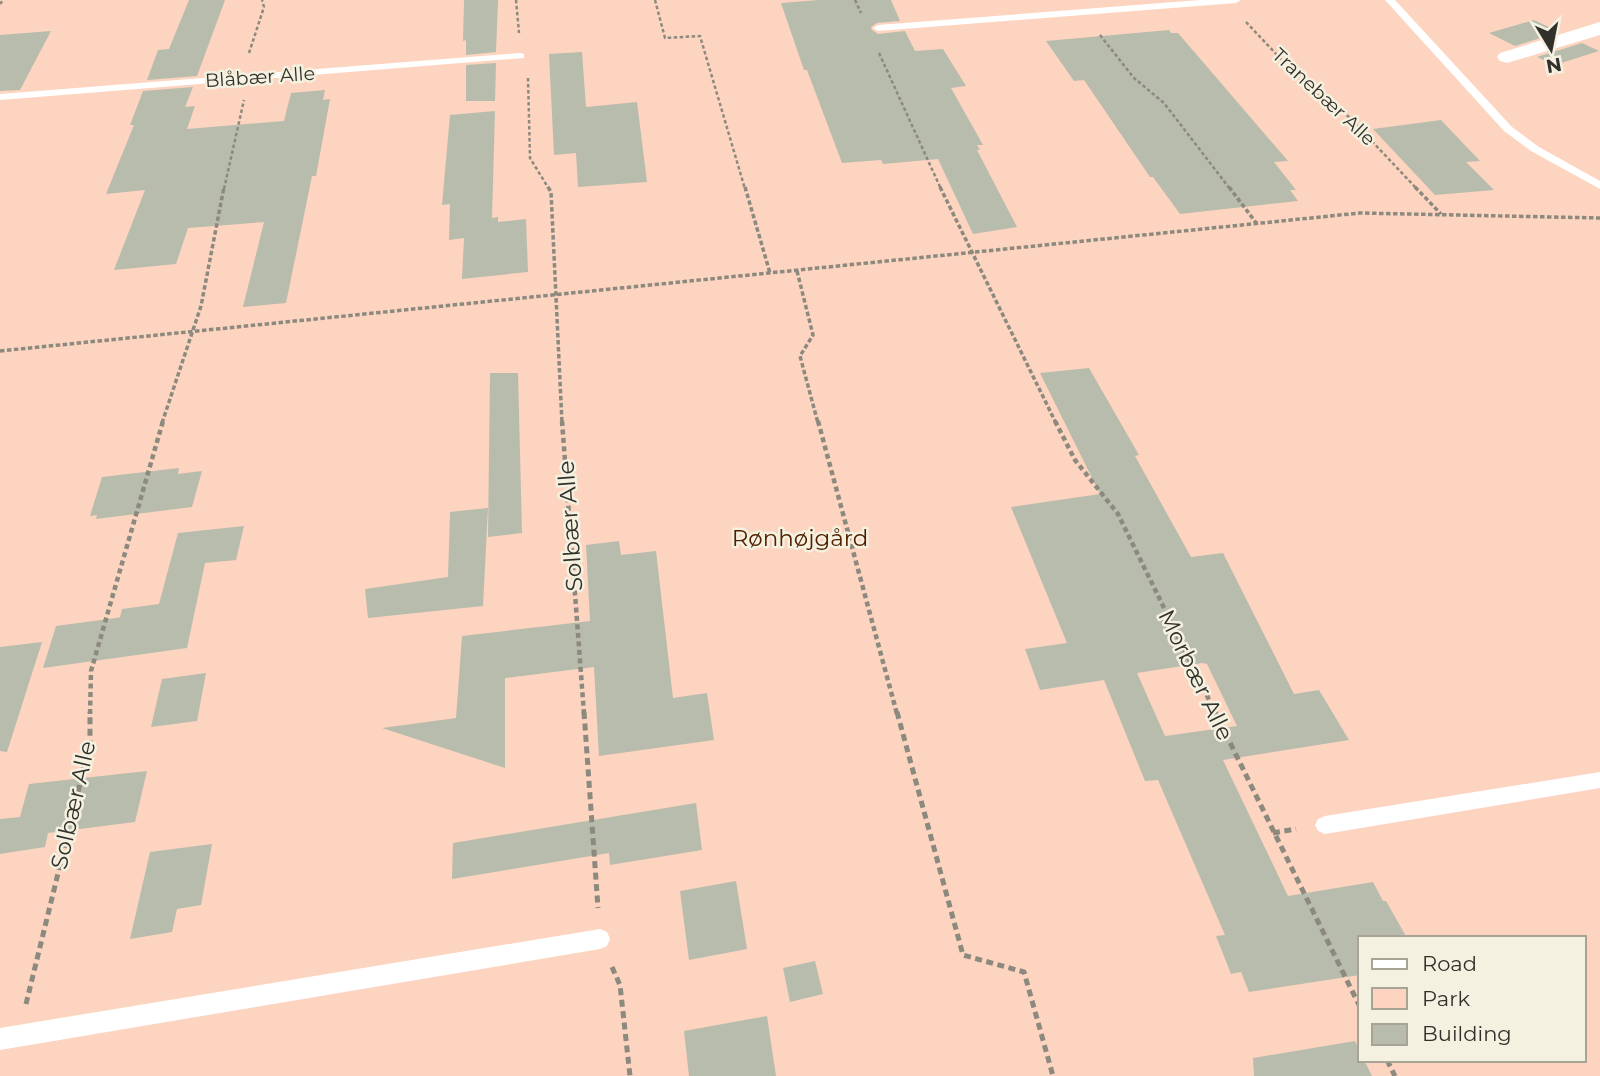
<svg xmlns="http://www.w3.org/2000/svg" width="1600" height="1076" font-family="Montserrat,sans-serif">
	<rect width="100%" height="100%" fill="#f5f1e0"/>
	<path fill="#fdd4bf" fill-rule="evenodd" d="M 0,0 L 1600,0 L 1600,1076 L 0,1076 ZM 1360,938 L 1584,938 L 1584,1060 L 1360,1060 Z"/>
	<g fill="#b8bcac" fill-rule="evenodd">
		<polygon points="189,0 225,0 197,76 147,80 158,50 169,49"/>
		<polygon points="464,0 498,0 496,52 466,55 466,40 463,41"/>
		<polygon points="819,0 891,0 900,21 877,23 871,27 872,30 878,34 905,31 915,51 943,49 966,86 951,88 983,145 977,145 980,150 977,150 1017,227 973,234 938,159 883,164 881,160 842,163 807,70 804,70 781,3"/>
		<polygon points="1534,20 1559,32 1515,46 1489,33"/>
		<polygon points="1169,30 1171,33 1178,33 1288,161 1274,162 1296,190 1290,190 1298,201 1180,214 1153,177 1150,177 1084,80 1074,81 1046,41"/>
		<polygon points="51,31 20,90 0,91 0,35"/>
		<polygon points="1582,43 1599,51 1555,65 1537,57"/>
		<polygon points="582,52 586,107 637,102 647,182 578,187 576,153 554,155 549,54"/>
		<polygon points="496,63 495,101 466,101 466,65"/>
		<polygon points="193,87 185,107 195,106 187,129 284,121 291,93 325,90 323,100 330,99 316,176 312,176 286,303 243,307 264,222 188,228 176,264 114,270 145,190 106,194 134,125 130,125 143,91"/>
		<polygon points="495,111 492,218 498,217 498,222 526,219 528,272 462,279 464,238 449,240 450,204 442,205 450,115"/>
		<polygon points="1441,120 1480,161 1466,162 1494,190 1435,195 1373,129"/>
		<path d="M 1089,368 L 1139,455 L 1135,456 L 1191,557 L 1223,553 L 1294,694 L 1319,690 L 1349,740 L 1223,760 L 1288,896 L 1373,882 L 1383,901 L 1386,901 L 1407,938 L 1360,938 L 1360,975 L 1249,992 L 1241,972 L 1231,974 L 1216,936 L 1225,935 L 1158,780 L 1145,781 L 1104,680 L 1040,690 L 1025,649 L 1067,643 L 1011,507 L 1100,494 L 1040,373 ZM 1202,663 L 1207,664 L 1237,726 L 1165,736 L 1137,673 Z"/>
		<polygon points="490,373 518,373 522,533 488,537"/>
		<polygon points="179,468 178,474 202,471 192,507 96,519 97,515 90,516 102,477"/>
		<polygon points="488,508 483,606 368,618 365,589 448,577 450,512"/>
		<polygon points="244,526 236,560 205,563 187,648 43,668 56,626 116,618 120,617 122,609 159,604 178,533"/>
		<polygon points="619,541 621,555 656,551 673,698 707,693 714,740 599,756 594,667 505,678 505,768 382,728 456,718 462,636 590,621 586,545"/>
		<polygon points="42,642 7,752 0,751 0,647"/>
		<polygon points="206,673 197,721 151,727 162,679"/>
		<polygon points="147,771 135,822 48,833 45,847 0,854 0,819 20,817 29,784"/>
		<polygon points="696,803 702,850 610,865 609,853 452,879 453,843"/>
		<polygon points="212,844 201,905 177,909 172,932 130,939 150,852"/>
		<polygon points="736,881 747,949 689,960 680,891"/>
		<polygon points="815,961 823,994 790,1002 783,968"/>
		<polygon points="767,1016 776,1076 689,1076 684,1031"/>
		<polygon points="1355,1041 1360,1052 1360,1060 1364,1060 1372,1076 1254,1076 1253,1058"/>
	</g>
	<g fill="none" stroke-linecap="round" stroke-linejoin="round">
		<g stroke="#8c897e" stroke-width="2.5" stroke-dasharray="3.5 2.5" stroke-linecap="butt">
			<polyline points="516,0 519,33"/>
			<polyline points="655,0 665,38 700,36 745,189"/>
			<polyline points="855,0 861,13"/>
			<polyline points="0,4 3,0"/>
			<polyline points="1246,22 1310,90 1349,117 1417,189"/>
			<polyline points="1100,35 1134,78 1164,103 1230,189"/>
			<polyline points="249,53 264,7 262,0"/>
			<polyline points="879,53 941,189"/>
			<polyline points="528,78 530,158 549,189"/>
			<polyline points="224,189 244,100"/>
		</g>
		<g stroke="#8c897e" stroke-width="3.5" stroke-dasharray="4.5 2.5" stroke-linecap="butt">
			<polyline points="548,187 551,192 562,423"/>
			<polyline points="745,187 770,273"/>
			<polyline points="940,187 1056,423"/>
			<polyline points="1229,187 1257,224"/>
			<polyline points="1415,187 1441,214"/>
			<polyline points="797,271 813,335 800,356 818,423"/>
			<polyline points="0,351 1360,213 1600,218"/>
			<polyline points="162,423 201,306 224,187"/>
		</g>
		<g stroke="#8c897e" stroke-width="4.5" stroke-dasharray="5 3.5" stroke-linecap="butt">
			<polyline points="562,421 584,714"/>
			<polyline points="818,421 897,714"/>
			<polyline points="1055,421 1075,460 1118,514 1216,714"/>
			<polyline points="90,714 91,671 163,421"/>
		</g>
		<g stroke="#8c897e" stroke-width="5" stroke-dasharray="7 4.5" stroke-linecap="butt">
			<polyline points="584,712 598,908"/>
			<polyline points="897,712 963,955 1024,972 1053,1076"/>
			<polyline points="1215,712 1360,1007"/>
			<polyline points="1273,833 1296,829"/>
			<polyline points="612,967 620,985 630,1076"/>
			<polyline points="26,1004 90,743 90,712"/>
			<polyline points="1387,1060 1395,1076"/>
		</g>
		<g fill="#fff" fill-rule="evenodd">
			<polygon points="1200,0 1241,0 1236,3 878,31 873,28 878,25"/>
			<polygon points="1385,0 1395,0 1512,127 1539,147 1600,181 1600,189 1531,151 1504,131"/>
			<polygon points="520,53 524,54 524,58 0,100 0,94"/>
			<polygon points="1600,772 1600,788 1325,834 1318,831 1315,825 1318,819 1325,816"/>
			<polygon points="600,929 607,932 610,939 607,946 600,949 0,1050 0,1028"/>
		</g>
		<polygon fill="#fff" fill-rule="evenodd" points="1600,22 1600,35 1507,63 1500,61 1497,57 1500,53"/>
	</g>
	<g text-anchor="middle" dominant-baseline="central" stroke-width="5" stroke-linejoin="round" paint-order="stroke">
		<g font-size="19" fill="#32302a" stroke="#f5f1e0">
			<text transform="translate(260 77) rotate(-4)">Blåbær Alle</text>
			<text transform="translate(1324 97) rotate(43)">Tranebær Alle</text>
		</g>
		<g font-size="23" fill="#32302a" stroke="#f5f1e0">
			<text transform="translate(570 526) rotate(-94)">Solbær Alle</text>
			<text transform="translate(1196 675) rotate(64)">Morbær Alle</text>
			<text transform="translate(73 805) rotate(-77)">Solbær Alle</text>
		</g>
		<g font-size="23" fill="#522000" stroke="#f5f1e0">
			<text x="800" y="538">Rønhøjgård</text>
		</g>
	</g>
	<rect x="1358" y="936" width="228" height="126" fill="#f5f1e0" stroke="#a7a497" stroke-width="2"/>
	<rect x="1372" y="959" width="35" height="10" fill="#ffffff" stroke="#a7a497" stroke-width="2"/>
	<text x="1422" y="971" font-size="21" fill="#32302a">Road</text>
	<rect x="1372" y="988" width="35" height="21" fill="#fdd4bf" stroke="#a7a497" stroke-width="2"/>
	<text x="1422" y="1006" font-size="21" fill="#32302a">Park</text>
	<rect x="1372" y="1024" width="35" height="21" fill="#b8bcac" stroke="#a7a497" stroke-width="2"/>
	<text x="1422" y="1041" font-size="21" fill="#32302a">Building</text>
	<g transform="translate(1551 49) rotate(170)" stroke="#f5f1e0" stroke-width="5" paint-order="stroke">
	<path d="M0-5L12 26L0 18L-12 26Z" fill="#32302a"/>
	<text y="-10" font-size="19" font-weight="bold" text-anchor="middle" fill="#32302a">N</text>
	</g>
</svg>
